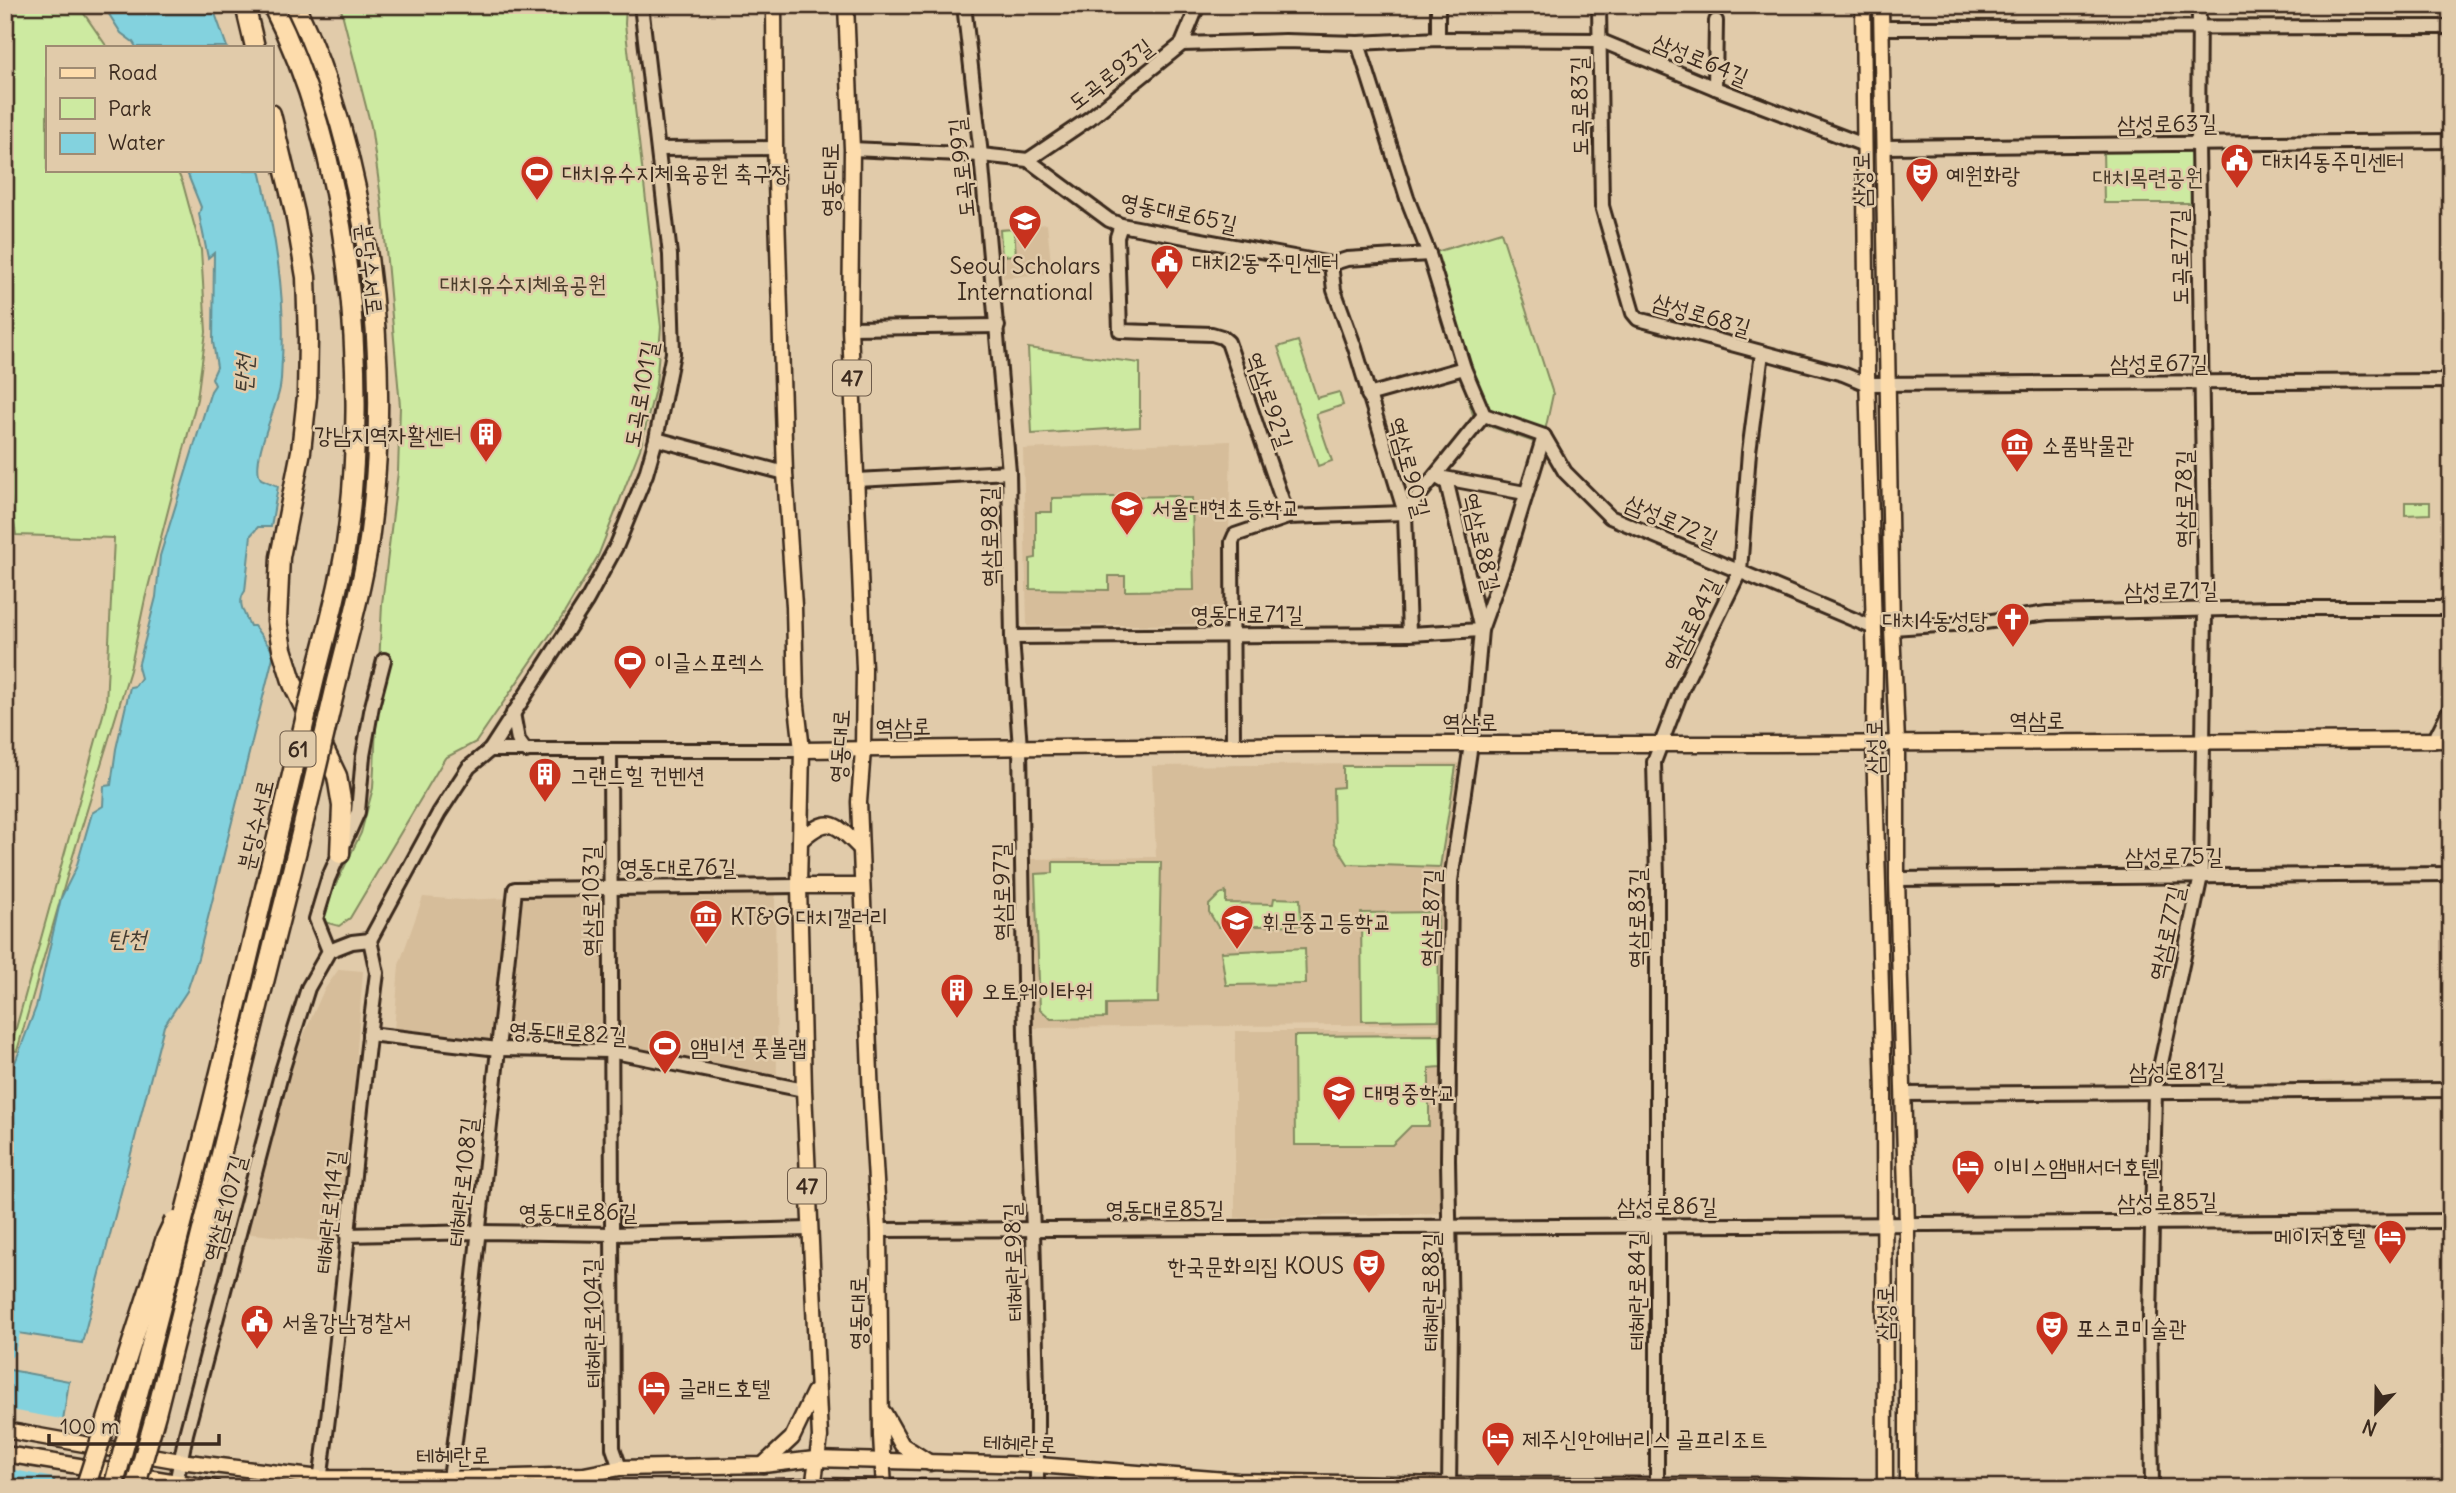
<svg xmlns="http://www.w3.org/2000/svg" width="2456" height="1493" font-family="Delius,'Poor Story',sans-serif">
	<rect width="100%" height="100%" fill="#e1cbaa"/>
	<filter id="ink" filterUnits="userSpaceOnUse"><feTurbulence type="fractalNoise" baseFrequency=".0143" numOctaves="2"/><feDisplacementMap in="SourceGraphic" scale="14" xChannelSelector="R" yChannelSelector="G"/><feConvolveMatrix kernelMatrix="1 2 1 2 8 2 1 2 1" color-interpolation-filters="sRGB"/></filter>
	<g filter="url(#ink)">
		<g fill="#d6bd9a">
			<polygon points="1047,224 1052,273 1003,278 997,229"/>
			<polygon points="1231,441 1227,624 1027,626 1023,449"/>
			<polygon points="1461,763 1442,879 1443,1024 1032,1028 1030,859 1156,857 1152,766"/>
			<polygon points="529,891 601,891 607,897 605,1043 511,1045 504,1040 518,899"/>
			<polygon points="624,894 775,895 777,1081 636,1051 624,1044 620,1035 618,901"/>
			<polygon points="423,897 462,900 509,898 495,1038 489,1043 394,1031 399,965"/>
			<polygon points="339,969 363,971 350,1142 337,1243 243,1233 279,1106 305,1032 324,990"/>
			<polygon points="1235,1031 1442,1031 1445,1213 1235,1218"/>
		</g>
		<g fill="#cdeaa1" stroke="#848a60" stroke-width="2">
			<polygon points="5,5 78,5 107,47 47,47 47,170 177,170 183,184 201,250 206,332 197,399 145,599 130,670 72,859 17,1051 10,1050 106,704 114,538 16,535 9,489 5,488"/>
			<polygon points="340,5 626,5 625,24 661,327 656,385 640,449 598,556 562,617 476,742 445,758 350,918 339,926 324,922 322,913 361,833 373,788 382,604 398,472 400,406 382,205 371,126"/>
			<polygon points="2103,149 2192,149 2192,203 2104,203"/>
			<polygon points="1014,229 1016,255 1002,256 1000,230"/>
			<polygon points="1501,232 1553,394 1542,445 1475,421 1423,256"/>
			<polygon points="1298,341 1317,398 1339,392 1343,405 1316,414 1332,461 1318,466 1278,347"/>
			<polygon points="1028,348 1140,363 1140,427 1032,434"/>
			<polygon points="1178,496 1179,498 1192,498 1194,590 1125,591 1125,576 1109,576 1109,590 1030,589 1030,559 1036,558 1036,512 1052,512 1052,498"/>
			<polygon points="2405,502 2430,502 2430,514 2405,515"/>
			<polygon points="1343,766 1456,766 1440,867 1348,864 1334,842 1333,788 1343,787"/>
			<polygon points="1053,862 1161,862 1158,1003 1106,1004 1106,1018 1051,1019 1040,1009 1035,874 1053,873"/>
			<polygon points="1226,892 1226,903 1273,904 1274,898 1300,899 1301,925 1218,927 1209,912 1209,905 1220,894"/>
			<polygon points="1438,912 1439,1020 1362,1021 1361,913"/>
			<polygon points="1305,948 1306,984 1226,985 1221,952"/>
			<polygon points="1440,1035 1441,1067 1429,1068 1429,1126 1411,1126 1392,1145 1295,1145 1294,1036"/>
		</g>
		<g fill="#83d2de" stroke="#668f91" stroke-width="2">
			<polygon points="103,5 212,5 227,47 136,47 133,42 121,33"/>
			<path d="M 186,170 L 260,170 C 275,232 286,296 282,360 C 281,370 282,382 279,392 C 275,410 250,464 261,479 L 278,486 L 271,527 L 258,527 L 251,535 L 245,591 C 236,603 245,614 250,626 L 254,626 L 274,653 L 198,958 L 187,991 L 164,1026 L 82,1343 L 5,1331 L 5,1096 L 13,1068 L 36,1007 L 61,898 L 76,868 L 92,813 L 103,806 L 104,786 L 111,785 L 116,749 L 130,687 L 135,686 L 141,678 L 138,667 L 156,597 L 160,556 L 211,391 L 215,385 L 212,378 L 217,367 L 213,342 L 214,253 L 208,258 L 199,214 L 201,207 Z"/>
			<polygon points="5,1369 69,1381 53,1488 5,1488"/>
		</g>
		<polygon fill="#e1cbaa" points="5,1409 67,1420 58,1479 5,1468"/>
		<g fill="none" stroke-linecap="round" stroke-linejoin="round">
			<polyline stroke="#83d2de" stroke-width="21" points="5,1349 17,1303"/>
			<defs>
				<g id="minor">
					<polyline points="964,5 981,155 1009,472 1012,637 1020,748 1025,1035 1033,1230 1037,1390 1037,1488"/>
					<polyline points="1599,5 1602,206 1633,313 1638,319 1843,374 1867,384 2451,381"/>
					<polyline points="1881,28 2451,27"/>
					<polyline points="1438,39 1438,5"/>
					<polyline points="1358,43 1407,198 1429,254 1464,368 1484,415 1544,436 1565,472 1610,517 1874,628"/>
					<polyline points="1182,44 1285,41 1358,43 1438,39 1599,40 1715,88 1864,145"/>
					<polyline points="1715,88 1716,21"/>
					<polyline points="1883,147 2451,141"/>
					<polyline points="658,149 775,148"/>
					<polyline points="852,149 981,155 1028,160 1109,220 1121,225 1331,264 1347,259 1429,254"/>
					<polyline points="1028,160 1090,118 1182,44 1198,5"/>
					<polyline points="1121,225 1117,237 1120,331 1212,334 1222,337 1228,342 1288,517"/>
					<polyline points="1331,264 1334,290 1355,348 1405,513 1409,634"/>
					<polyline points="850,328 998,326"/>
					<polyline points="1368,395 1464,368"/>
					<polyline points="656,439 785,473"/>
					<polyline points="1439,477 1525,493"/>
					<polyline points="857,480 1009,472"/>
					<polyline points="1892,628 1985,622 2047,613 2272,608 2451,608"/>
					<polyline points="1012,637 1409,634 1481,630 1447,483 1435,476"/>
					<polyline points="513,713 518,740 526,751"/>
					<polyline points="2434,741 2451,707"/>
					<polyline points="1233,745 1232,542 1235,535 1288,517 1405,513 1484,415"/>
					<polyline points="490,750 802,750"/>
					<polyline points="610,751 613,1448 620,1468"/>
					<polyline points="1897,879 2451,874"/>
					<polyline points="370,940 439,813 469,767 490,750 587,600 617,545 646,474 656,439 673,353 670,255 641,5"/>
					<polyline points="329,951 316,919 328,879 358,812 363,756 372,706 384,660"/>
					<polyline points="369,1034 498,1049 610,1051 804,1090"/>
					<polyline points="1903,1094 2451,1090"/>
					<polyline points="879,1230 2451,1221"/>
					<polyline points="347,1235 478,1232 612,1234 809,1229"/>
					<polyline points="450,1479 463,1379 515,889 799,886"/>
					<polyline points="175,1488 186,1434 282,1071 308,988 329,951 352,942 370,940"/>
					<path d="M 319,1488 C 343,1317 354,1144 377,973 L 370,940"/>
					<polyline points="1449,1488 1451,1323 1448,1160 1451,881 1471,744 1481,630 1504,566 1544,436"/>
					<polyline points="1657,1488 1657,879 1654,762 1682,689 1740,571 1749,452 1762,353"/>
					<polyline points="2152,1488 2150,1317 2155,1091 2201,876 2205,611 2198,143 2199,5"/>
				</g>
				<g id="major">
					<polyline points="774,5 775,148 785,473 794,606 796,697 802,750 799,886 804,1090 820,1437 813,1488"/>
					<polyline points="846,5 852,149 850,328 864,669 863,750 859,802 871,1098 879,1230 881,1436 884,1488"/>
					<polyline points="1863,5 1867,374 1875,669 1874,744 1884,1094 1885,1488"/>
					<polyline points="1881,5 1892,628 1897,742 1897,879 1907,1225 1907,1488"/>
					<polyline points="802,750 1313,744 1770,744 2451,740"/>
					<path d="M 800,841 C 829,814 835,823 860,848"/>
					<polyline points="799,886 861,886"/>
					<polyline points="884,1413 902,1445 930,1463"/>
					<polyline points="5,1430 180,1461 320,1478 450,1479 584,1475 620,1468 763,1465 815,1459 1038,1465 1238,1481 1449,1485 1759,1485 1860,1488"/>
					<polyline points="5,1454 214,1488"/>
					<polyline points="763,1465 792,1438 814,1392"/>
					<polyline points="731,1488 813,1486 946,1488"/>
				</g>
				<g id="highway">
					<polyline points="245,5 255,47"/>
					<polyline points="271,114 295,213 306,277 308,339 307,396 301,451 280,557 277,620 282,649 293,684 337,776 342,806 340,854"/>
				</g>
			</defs>
			<use href="#minor" stroke="#3b2a1e" stroke-width="18"/>
			<use href="#major" stroke="#3b2a1e" stroke-width="19"/>
			<use href="#highway" stroke="#3b2a1e" stroke-width="23"/>
			<use href="#minor" stroke="#e1cbaa" stroke-width="12"/>
			<use href="#major" stroke="#fddcac" stroke-width="14"/>
			<use href="#highway" stroke="#fddcac" stroke-width="18"/>
			<defs>
				<g id="highway-bridge">
					<polyline points="85,1488 166,1238 174,1221"/>
					<path d="M 113,1488 C 165,1296 213,1103 260,909 C 278,832 296,755 315,678 C 326,634 339,590 346,544 C 370,377 350,157 272,5"/>
					<path d="M 135,1488 L 156,1414 C 197,1254 236,1094 276,934 C 297,854 315,774 334,694 C 347,638 365,581 371,524 C 391,355 369,159 295,5"/>
				</g>
			</defs>
			<use href="#highway-bridge" stroke="#3b2a1e" stroke-width="23" stroke-linecap="butt"/>
			<use href="#highway-bridge" stroke="#fddcac" stroke-width="18"/>
		</g>
	</g>
	<defs>
		<symbol id="civic-pin" viewBox="-11 -11 22 30"><path d="M0 17L-7.5 6A9.5 9.5 0 1 1 7.5 6Z" fill="#c8321e" stroke="#e1cbaa"/><path d="M-.6-6.5H3V-4.5H.6V-3L4-1V1h2V6H-6V1h2V-1L-.6-3ZM-1.2 2.5V6h2.4V2.5Z" fill="#fff"/></symbol>
		<symbol id="stadium-pin" viewBox="-11 -11 22 30"><path d="M0 17L-7.5 6A9.5 9.5 0 1 1 7.5 6Z" fill="#c8321e" stroke="#e1cbaa"/><path d="M0-5a6.5 5 0 1 0 0 10a6.5 5 0 1 0 0-10ZM-3.5-1.8h7v3.6h-7Z" fill="#fff"/></symbol>
		<symbol id="theatre-pin" viewBox="-11 -11 22 30"><path d="M0 17L-7.5 6A9.5 9.5 0 1 1 7.5 6Z" fill="#c8321e" stroke="#e1cbaa"/><path d="M-5-5.5Q0-4 5-5.5V0Q5 5 0 6Q-5 5-5 0ZM-3.3-2.5H-1v1.5H-3.3ZM1-2.5H3.3v1.5H1ZM-2.8 1Q0 5.5 2.8 1Z" fill="#fff"/></symbol>
		<symbol id="school-pin" viewBox="-11 -11 22 30"><path d="M0 17L-7.5 6A9.5 9.5 0 1 1 7.5 6Z" fill="#c8321e" stroke="#e1cbaa"/><path d="M0-5L7-2L0 1L-7-2ZM-4 1L0 2.5L4 1V4Q0 6-4 4Z" fill="#fff"/></symbol>
		<symbol id="building-pin" viewBox="-11 -11 22 30"><path d="M0 17L-7.5 6A9.5 9.5 0 1 1 7.5 6Z" fill="#c8321e" stroke="#e1cbaa"/><path d="M-4-6H4V6H1V3H-1V6H-4ZM-2.5-4.3h1.7v1.8h-1.7ZM.8-4.3h1.7v1.8H.8ZM-2.5-1h1.7V.8h-1.7ZM.8-1h1.7V.8H.8Z" fill="#fff"/></symbol>
		<symbol id="museum-pin" viewBox="-11 -11 22 30"><path d="M0 17L-7.5 6A9.5 9.5 0 1 1 7.5 6Z" fill="#c8321e" stroke="#e1cbaa"/><path d="M0-6L6-3V-2H-6V-3ZM-5-1h2V3h-2ZM-1-1h2V3h-2ZM3-1h2V3H3ZM-6 4H6V6H-6Z" fill="#fff"/></symbol>
		<symbol id="church-pin" viewBox="-11 -11 22 30"><path d="M0 17L-7.5 6A9.5 9.5 0 1 1 7.5 6Z" fill="#c8321e" stroke="#e1cbaa"/><path d="M-1.2-6h2.4v3.5h3.3v2.4h-3.3V6h-2.4V-.1h-3.3v-2.4h3.3Z" fill="#fff"/></symbol>
		<symbol id="hotel-pin" viewBox="-11 -11 22 30"><path d="M0 17L-7.5 6A9.5 9.5 0 1 1 7.5 6Z" fill="#c8321e" stroke="#e1cbaa"/><path d="M-6-4.5h1.5V1H6V5H4.5V3h-9V5H-6ZM-4 0a1.8 1.8 0 1 1 3.6 0ZM.5 0V-2.5h3Q6-2.5 6 0Z" fill="#fff"/></symbol>
	</defs>
	<g fill-rule="evenodd">
		<use href="#civic-pin" x="2218" y="141" width="38" height="52"/>
		<use href="#stadium-pin" x="518" y="153" width="38" height="52"/>
		<use href="#theatre-pin" x="1903" y="155" width="38" height="52"/>
		<use href="#school-pin" x="1006" y="202" width="38" height="52"/>
		<use href="#civic-pin" x="1148" y="242" width="38" height="52"/>
		<use href="#building-pin" x="467" y="415" width="38" height="52"/>
		<use href="#museum-pin" x="1998" y="425" width="38" height="52"/>
		<use href="#school-pin" x="1108" y="488" width="38" height="52"/>
		<use href="#church-pin" x="1994" y="600" width="38" height="52"/>
		<use href="#stadium-pin" x="611" y="642" width="38" height="52"/>
		<use href="#building-pin" x="526" y="755" width="38" height="52"/>
		<use href="#museum-pin" x="687" y="897" width="38" height="52"/>
		<use href="#school-pin" x="1218" y="902" width="38" height="52"/>
		<use href="#building-pin" x="938" y="971" width="38" height="52"/>
		<use href="#stadium-pin" x="646" y="1027" width="38" height="52"/>
		<use href="#school-pin" x="1320" y="1073" width="38" height="52"/>
		<use href="#hotel-pin" x="1949" y="1147" width="38" height="52"/>
		<use href="#hotel-pin" x="2371" y="1217" width="38" height="52"/>
		<use href="#theatre-pin" x="1350" y="1246" width="38" height="52"/>
		<use href="#civic-pin" x="238" y="1302" width="38" height="52"/>
		<use href="#theatre-pin" x="2033" y="1308" width="38" height="52"/>
		<use href="#hotel-pin" x="635" y="1368" width="38" height="52"/>
		<use href="#hotel-pin" x="1479" y="1419" width="38" height="52"/>
	</g>
	<g text-anchor="middle" dominant-baseline="central" stroke-width="5" stroke-linejoin="round" paint-order="stroke">
		<g fill="#e1cbaa" stroke="#6d5a48" stroke-width="2">
			<rect x="833" y="360.5" width="38" height="35" rx="5"/>
			<rect x="280.5" y="731.5" width="35" height="35" rx="5"/>
			<rect x="788" y="1168.5" width="38" height="35" rx="5"/>
		</g>
		<g font-size="21" font-weight="bold" fill="#3b2a1e">
			<text x="852" y="378">47</text>
			<text x="298" y="749">61</text>
			<text x="807" y="1186">47</text>
		</g>
		<g font-size="23" fill="#3b2a1e" stroke="#e1cbaa">
			<text transform="translate(1701 59) rotate(22)">삼성로64길</text>
			<text transform="translate(1110 74) rotate(-38)">도곡로93길</text>
			<text transform="translate(1579 106) rotate(-91)">도곡로83길</text>
			<text transform="translate(2167 123) rotate(-1)">삼성로63길</text>
			<text transform="translate(961 168) rotate(-96)">도곡로99길</text>
			<text transform="translate(829 180) rotate(-90)">영동대로</text>
			<text transform="translate(1861 180) rotate(-91)">삼성로</text>
			<text transform="translate(1179 212) rotate(12)">영동대로65길</text>
			<text transform="translate(2179 257) rotate(-91)">도곡로77길</text>
			<text transform="translate(370 269) rotate(83)">분당수서로</text>
			<text transform="translate(1702 314) rotate(16)">삼성로68길</text>
			<text x="2159" y="362">삼성로67길</text>
			<text transform="translate(640 394) rotate(-80)">도곡로101길</text>
			<text transform="translate(1270 400) rotate(71)">역삼로92길</text>
			<text transform="translate(1410 467) rotate(75)">역삼로90길</text>
			<text transform="translate(2183 499) rotate(-90)">역삼로78길</text>
			<text transform="translate(1672 520) rotate(23)">삼성로72길</text>
			<text transform="translate(989 537) rotate(-91)">역삼로98길</text>
			<text transform="translate(1482 542) rotate(77)">역삼로88길</text>
			<text transform="translate(2171 590) rotate(-1)">삼성로71길</text>
			<text x="1247" y="613">영동대로71길</text>
			<text transform="translate(1691 624) rotate(-64)">역삼로84길</text>
			<text x="2037" y="719">역삼로</text>
			<text x="1470" y="721">역삼로</text>
			<text transform="translate(903 726) rotate(-1)">역삼로</text>
			<text transform="translate(839 746) rotate(-87)">영동대로</text>
			<text transform="translate(1874 747) rotate(-91)">삼성로</text>
			<text transform="translate(255 825) rotate(-77)">분당수서로</text>
			<text x="2174" y="855">삼성로75길</text>
			<text x="678" y="866">영동대로76길</text>
			<text transform="translate(1001 892) rotate(-91)">역삼로97길</text>
			<text transform="translate(590 901) rotate(-90)">역삼로103길</text>
			<text transform="translate(1430 918) rotate(-88)">역삼로87길</text>
			<text transform="translate(1636 918) rotate(-90)">역삼로83길</text>
			<text transform="translate(2166 933) rotate(-78)">역삼로77길</text>
			<text transform="translate(568 1032) rotate(3)">영동대로82길</text>
			<text x="2177" y="1070">삼성로81길</text>
			<text transform="translate(462 1182) rotate(-84)">테헤란로108길</text>
			<text transform="translate(2167 1201) rotate(-1)">삼성로85길</text>
			<text x="1667" y="1205">삼성로86길</text>
			<text transform="translate(224 1208) rotate(-75)">역삼로107길</text>
			<text x="1165" y="1208">영동대로85길</text>
			<text x="578" y="1211">영동대로86길</text>
			<text transform="translate(329 1212) rotate(-84)">테헤란로114길</text>
			<text transform="translate(1013 1262) rotate(-92)">테헤란로98길</text>
			<text transform="translate(1636 1291) rotate(-90)">테헤란로84길</text>
			<text transform="translate(1430 1292) rotate(-90)">테헤란로88길</text>
			<text transform="translate(857 1313) rotate(-90)">영동대로</text>
			<text transform="translate(1884 1313) rotate(-90)">삼성로</text>
			<text transform="translate(592 1323) rotate(-91)">테헤란로104길</text>
			<text transform="translate(1020 1443) rotate(2)">테헤란로</text>
			<text transform="translate(453 1455) rotate(-1)">테헤란로</text>
		</g>
		<g font-size="23" fill="#3b2a1e" stroke="#e1cbaa" text-anchor="start">
			<text x="2262" y="160">대치4동주민센터</text>
			<text x="562" y="172">대치유수지체육공원 축구장</text>
			<text x="1946" y="174">예원화랑</text>
			<text x="1192" y="261">대치2동 주민센터</text>
			<text x="1025" y="265" text-anchor="middle">Seoul Scholars<tspan x="1025" dy="26">International</tspan></text>
			<text x="462" y="434" text-anchor="end">강남지역자활센터</text>
			<text x="2042" y="444">소품박물관</text>
			<text x="1152" y="507">서울대현초등학교</text>
			<text x="1988" y="619" text-anchor="end">대치4동성당</text>
			<text x="654" y="661">이글스포렉스</text>
			<text x="570" y="774">그랜드힐 컨벤션</text>
			<text x="730" y="916">KT&amp;G 대치갤러리</text>
			<text x="1262" y="921">휘문중고등학교</text>
			<text x="982" y="990">오토웨이타워</text>
			<text x="690" y="1046">앰비션 풋볼랩</text>
			<text x="1364" y="1092">대명중학교</text>
			<text x="1993" y="1166">이비스앰배서더호텔</text>
			<text x="2366" y="1236" text-anchor="end">메이저호텔</text>
			<text x="1344" y="1265" text-anchor="end">한국문화의집 KOUS</text>
			<text x="282" y="1321">서울강남경찰서</text>
			<text x="2076" y="1327">포스코미술관</text>
			<text x="678" y="1387">글래드호텔</text>
			<text x="1522" y="1438">제주신안에버리스 골프리조트</text>
		</g>
		<g font-size="23" fill="#4a3d2b" stroke="#e1cbaa">
			<text x="2148" y="176">대치목련공원</text>
			<text x="523" y="283">대치유수지체육공원</text>
		</g>
		<g font-size="24" font-style="italic" fill="#423b31" stroke="#e1cbaa">
			<text transform="translate(243 374) rotate(-87)">탄천</text>
			<text x="127" y="938">탄천</text>
		</g>
	</g>
	<rect width="2456" height="1493" fill="none" stroke="#e1cbaa" stroke-width="28"/>
	<rect x="14" y="14" width="2428" height="1465" fill="none" stroke="#3b2a1e" stroke-width="2.5" filter="url(#ink)"/>
	<rect x="46" y="46" width="228" height="126" fill="#e1cbaa" stroke="#9f8b72" stroke-width="2"/>
	<rect x="60" y="68" width="35" height="10" fill="#fddcac" stroke="#9f8b72" stroke-width="2"/>
	<text x="108" y="80" font-size="21" fill="#3b2a1e">Road</text>
	<rect x="60" y="98" width="35" height="21" fill="#cdeaa1" stroke="#9f8b72" stroke-width="2"/>
	<text x="108" y="116" font-size="21" fill="#3b2a1e">Park</text>
	<rect x="60" y="133" width="35" height="21" fill="#83d2de" stroke="#9f8b72" stroke-width="2"/>
	<text x="108" y="150" font-size="21" fill="#3b2a1e">Water</text>
	<g transform="translate(2376 1412) rotate(202)" stroke="#e1cbaa" stroke-width="5" paint-order="stroke">
	<path d="M0-5L12 26L0 18L-12 26Z" fill="#3b2a1e"/>
	<text y="-10" font-size="19" font-weight="bold" text-anchor="middle" fill="#3b2a1e">N</text>
	</g>
	<path d="M49 1434v10h170v-10" fill="none" stroke="#3b2a1e" stroke-width="3.5"/>
	<text x="60" y="1434" font-size="21" fill="#3b2a1e" stroke="#e1cbaa" stroke-width="5" paint-order="stroke">100 m</text>
</svg>
